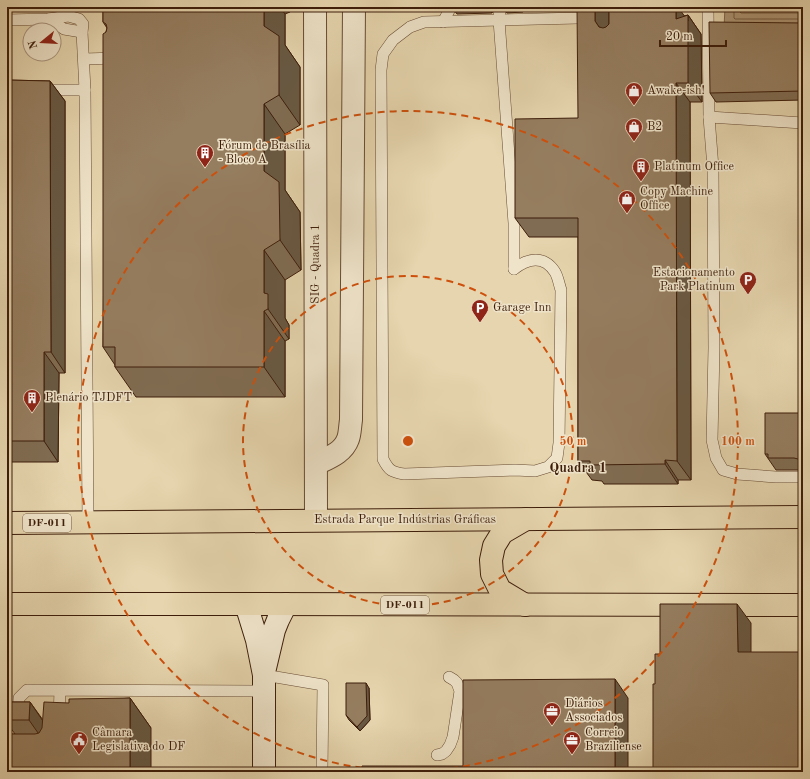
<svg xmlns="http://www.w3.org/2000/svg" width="810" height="779" font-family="'Old Standard TT',serif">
	<rect width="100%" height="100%" fill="#e6d5ae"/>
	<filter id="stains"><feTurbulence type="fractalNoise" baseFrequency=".005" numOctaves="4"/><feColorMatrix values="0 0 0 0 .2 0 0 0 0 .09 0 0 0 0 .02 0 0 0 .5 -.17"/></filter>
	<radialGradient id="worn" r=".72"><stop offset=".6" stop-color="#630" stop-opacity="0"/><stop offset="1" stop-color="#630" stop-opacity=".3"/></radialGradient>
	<polygon fill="#ad9676" stroke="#80664b" points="725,7 803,7 803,28 724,28"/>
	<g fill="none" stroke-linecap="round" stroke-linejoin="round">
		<g stroke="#755a40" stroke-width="1">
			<polyline points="734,7 734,18 735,19 803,19"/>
			<polyline points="740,7 740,12 741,13 803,13"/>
		</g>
		<defs>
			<g id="lane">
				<polyline points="500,7 499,20 514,223 514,269"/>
				<polyline points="708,7 709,117 713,168 714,348 712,440 716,458 723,470 737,474 776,477 803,477"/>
				<polyline points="49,19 64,29 82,32"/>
				<polyline points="7,20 49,19 68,16 79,19 83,24 82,32 85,90 88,522"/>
				<polyline points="443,22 451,7"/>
				<polyline points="84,59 117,58"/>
				<polyline points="42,90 85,90"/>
				<polyline points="709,117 803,123"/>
				<path d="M 514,269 C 528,258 544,255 555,272 C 558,277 559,284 561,290 L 559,443 L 557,458 L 548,467 L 535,471 L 515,470 L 404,474 C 392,472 389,471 383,459 L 381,70 L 383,54 L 393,40 L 410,27 L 424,22 L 578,18"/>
				<polyline points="264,675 323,685 322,772"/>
				<polyline points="18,717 19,698 27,690 264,691"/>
				<polyline points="59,717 60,691"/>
				<polyline points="437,755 442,754 446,751 450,745 453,737 460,691 457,683 454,680 449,677"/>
			</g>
			<g id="street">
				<polyline points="315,7 316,520"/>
				<path d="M 316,464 C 328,458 343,453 348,439 C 350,434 350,426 351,420 L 354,7"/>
			</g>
			<g id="secondary">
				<polyline points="246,604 257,640 264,675 264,772"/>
				<polyline points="265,668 274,630 278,620 286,604"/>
			</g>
			<g id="primary">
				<polyline points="7,523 803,517"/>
				<polyline points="7,604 246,604 803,605"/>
				<polyline points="525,605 500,590 492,574 491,560 494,546 502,533 526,519"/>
			</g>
		</defs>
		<use href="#lane" stroke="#674b33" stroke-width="12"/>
		<use href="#street" stroke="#674b33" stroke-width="24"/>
		<use href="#secondary" stroke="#3d1d0a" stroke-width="24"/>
		<use href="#primary" stroke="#3d1d0a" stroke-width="24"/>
		<use href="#lane" stroke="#efe4ca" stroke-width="11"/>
		<use href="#street" stroke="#efe4ca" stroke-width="22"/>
		<use href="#secondary" stroke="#efe4ca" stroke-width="22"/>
		<use href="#primary" stroke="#e6d5ae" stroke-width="22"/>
	</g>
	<g fill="#806c52" stroke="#3d1d0a">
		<polygon points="103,7 290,7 290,12 285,14 285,45 300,67 300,125 285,134 285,190 300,212 301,270 285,280 285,318 289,325 289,339 285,341 285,397 136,397 115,367 115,365 103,347 106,32 107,28 103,22"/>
		<polygon points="493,7 492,13 457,14 454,10"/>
		<polygon points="503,7 523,7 523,12 507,13 504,9"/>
		<polygon points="688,15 701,34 702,102 690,102 691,480 678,480 678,484 604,484 602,481 592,480 578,461 578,237 529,237 515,218 578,118 684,16"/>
		<polygon points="803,23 803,100 716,102 710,93"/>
		<polygon points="7,80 50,81 65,101 65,373 59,373 58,462 7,462"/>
		<polygon points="803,413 803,470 776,470 765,454"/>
		<polygon points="369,688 370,720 360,731 349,720 346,715"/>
		<polygon points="130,698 151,728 7,772 11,733 11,734 15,734 7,723 7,702 30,702 43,720 69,703"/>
	</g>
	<g fill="#685842" stroke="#3d1d0a">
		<polygon points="264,7 280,7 285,14 285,45 300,67 300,125 279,95 264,26"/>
		<polygon points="287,7 290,7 290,12"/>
		<polygon points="490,7 493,7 492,13 489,9"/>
		<polygon points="520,7 523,7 523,12 520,8"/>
		<polygon points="595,7 609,7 609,40 597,24 595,21"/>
		<polygon points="676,7 678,7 688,21 688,15 701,34 702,102 688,83 676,19"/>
		<polygon points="50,81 65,101 65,373 51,352"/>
		<polygon points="676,83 690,102 691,480 677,461"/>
		<polygon points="264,104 285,134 285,190 300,212 301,270 280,240 264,171"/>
		<polygon points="264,250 285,280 285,318 289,325 289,339 268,309 264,293"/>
		<polygon points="264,311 285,341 285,397 264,367"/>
		<polygon points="44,352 59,373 58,462 44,441"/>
		<polygon points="665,460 678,480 678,484 665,464"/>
		<polygon points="737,604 751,623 751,671 738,652"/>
		<polygon points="615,679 628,698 628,772 615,772"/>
		<polygon points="366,683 369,688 370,720 360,731 357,727"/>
		<polygon points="130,698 151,728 151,772 130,772"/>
		<polygon points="30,702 51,733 50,750 29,720"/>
		<polygon points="7,726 11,733 12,757 7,752"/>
	</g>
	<g fill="#957d5f" stroke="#3d1d0a">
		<polygon points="103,7 264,7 264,26 279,36 279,95 264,104 264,171 279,182 280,240 264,250 264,293 268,294 268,309 264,311 264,367 115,367 115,347 103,347 103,34 106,32 107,28 106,24 103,22"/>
		<polygon points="454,7 490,7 489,9 454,10"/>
		<polygon points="503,7 520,7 520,8 504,9"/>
		<polygon points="577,7 595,7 595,21 599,27 603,28 606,27 609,24 609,7 676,7 676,19 688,15 688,83 676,83 677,461 665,460 665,464 590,465 590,461 578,461 578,218 515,218 515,119 578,118"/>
		<polygon points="709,22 803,23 803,91 710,93"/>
		<polygon points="7,80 50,81 51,352 44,352 44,441 7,441"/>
		<polygon points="765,413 803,413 803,461 800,461 798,459 794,458 768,458 768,454 765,454"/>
		<polygon points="660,604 737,604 738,652 803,652 803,772 653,772 653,684 655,684 655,654 660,654"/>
		<polygon points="615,679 615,772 362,772 362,766 463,766 463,680"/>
		<polygon points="346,683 366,683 367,716 357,727 346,715"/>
		<polygon points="130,698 130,772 7,772 7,734 35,734 39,733 42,728 44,702 69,703 69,699"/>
		<polygon points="7,702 30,702 29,720 7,720"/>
	</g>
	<g fill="none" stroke="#ce500c" stroke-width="2" stroke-dasharray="7 5">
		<circle cx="408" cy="441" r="165"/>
		<circle cx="408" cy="441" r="330"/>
	</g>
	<defs>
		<symbol id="shop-pin" viewBox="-11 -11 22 30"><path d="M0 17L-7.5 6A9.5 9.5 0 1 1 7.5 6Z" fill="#8f2418" stroke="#efe4ca"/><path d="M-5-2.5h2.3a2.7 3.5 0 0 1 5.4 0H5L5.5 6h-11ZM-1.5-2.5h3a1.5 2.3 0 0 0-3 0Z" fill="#fff"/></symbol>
		<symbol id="building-pin" viewBox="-11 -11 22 30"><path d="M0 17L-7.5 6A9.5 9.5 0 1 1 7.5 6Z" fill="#8f2418" stroke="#efe4ca"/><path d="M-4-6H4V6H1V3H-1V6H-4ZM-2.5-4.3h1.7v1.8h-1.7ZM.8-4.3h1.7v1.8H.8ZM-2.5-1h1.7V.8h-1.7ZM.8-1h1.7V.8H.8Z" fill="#fff"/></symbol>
		<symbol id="parking-pin" viewBox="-11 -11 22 30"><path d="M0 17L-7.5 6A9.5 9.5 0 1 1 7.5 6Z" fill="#8f2418" stroke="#efe4ca"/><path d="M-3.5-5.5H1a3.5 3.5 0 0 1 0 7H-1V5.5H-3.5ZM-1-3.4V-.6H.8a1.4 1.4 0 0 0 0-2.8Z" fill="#fff"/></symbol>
		<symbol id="office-pin" viewBox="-11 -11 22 30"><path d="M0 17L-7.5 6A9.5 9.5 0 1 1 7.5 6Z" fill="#8f2418" stroke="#efe4ca"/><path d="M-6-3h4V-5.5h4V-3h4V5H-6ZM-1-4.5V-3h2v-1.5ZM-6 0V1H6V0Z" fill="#fff"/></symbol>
		<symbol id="civic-pin" viewBox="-11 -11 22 30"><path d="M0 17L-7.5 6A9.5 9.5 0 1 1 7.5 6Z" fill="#8f2418" stroke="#efe4ca"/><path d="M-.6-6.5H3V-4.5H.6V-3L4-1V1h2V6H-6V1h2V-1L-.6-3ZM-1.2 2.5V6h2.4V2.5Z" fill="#fff"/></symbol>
	</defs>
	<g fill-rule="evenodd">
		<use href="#shop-pin" x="624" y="81" width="20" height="27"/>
		<use href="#shop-pin" x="624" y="117" width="20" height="27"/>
		<use href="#building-pin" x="195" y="143" width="20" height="27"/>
		<use href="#building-pin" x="631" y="157" width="20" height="27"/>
		<use href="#shop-pin" x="617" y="189" width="20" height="27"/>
		<use href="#parking-pin" x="738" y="270" width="20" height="27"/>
		<use href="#parking-pin" x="470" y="298" width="20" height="27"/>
		<use href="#building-pin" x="22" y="388" width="20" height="27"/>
		<use href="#office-pin" x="542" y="701" width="20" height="27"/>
		<use href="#civic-pin" x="69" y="730" width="20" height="27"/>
		<use href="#office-pin" x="562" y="730" width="20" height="27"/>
	</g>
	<g text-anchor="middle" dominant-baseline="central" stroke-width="3" stroke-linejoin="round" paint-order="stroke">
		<g fill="#efe4ca" stroke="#725944" stroke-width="1">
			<rect x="23" y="514" width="48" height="18" rx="3"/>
			<rect x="381" y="596" width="48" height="18" rx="3"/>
		</g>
		<g font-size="11" font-weight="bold" fill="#3d1d0a">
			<text x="47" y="523">DF-011</text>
			<text x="405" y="605">DF-011</text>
		</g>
		<g font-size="12" fill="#3d1d0a" stroke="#efe4ca" text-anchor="start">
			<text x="647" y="91">Awake-ish!</text>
			<text x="647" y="127">B2</text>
			<text x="218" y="146">Fórum de Brasília<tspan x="218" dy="14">- Bloco A</tspan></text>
			<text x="654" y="167">Platinum Office</text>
			<text x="640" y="192">Copy Machine<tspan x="640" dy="14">Office</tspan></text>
			<text x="735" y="273" text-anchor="end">Estacionamento<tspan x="735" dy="14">Park Platinum</tspan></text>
			<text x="493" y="308">Garage Inn</text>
			<text x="45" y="398">Plenário TJDFT</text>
			<text x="565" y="704">Diários<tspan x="565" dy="14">Associados</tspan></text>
			<text x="92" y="733">Câmara<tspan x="92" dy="14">Legislativa do DF</tspan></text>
			<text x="585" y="733">Correio<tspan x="585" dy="14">Braziliense</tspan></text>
		</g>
		<g font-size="12" fill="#3d1d0a" stroke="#efe4ca">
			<text transform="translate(316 264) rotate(-90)">SIG - Quadra 1</text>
			<text x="405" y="520">Estrada Parque Indústrias Gráficas</text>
		</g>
		<g font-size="14" font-weight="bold" fill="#3d1d0a" stroke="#efe4ca">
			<text x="578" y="468">Quadra 1</text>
		</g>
	</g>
	<circle cx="408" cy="441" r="6" fill="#ce500c" stroke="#efe4ca" stroke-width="2"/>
	<g font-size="12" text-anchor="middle" font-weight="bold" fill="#ce500c" stroke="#efe4ca" stroke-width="3" stroke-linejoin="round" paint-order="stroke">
		<text x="573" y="445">50 m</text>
		<text x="738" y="445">100 m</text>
	</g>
	<rect width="810" height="779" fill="none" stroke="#e6d5ae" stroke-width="24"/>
	<rect x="8" y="8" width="794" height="763" fill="none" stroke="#3d1d0a" stroke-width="2"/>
	<rect x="12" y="12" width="786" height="755" fill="none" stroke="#3d1d0a"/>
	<g transform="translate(42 42) rotate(252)"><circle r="19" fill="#efe4ca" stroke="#a8947d"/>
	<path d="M0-3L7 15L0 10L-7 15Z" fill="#8f2418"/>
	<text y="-6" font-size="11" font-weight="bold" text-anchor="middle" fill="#3d1d0a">N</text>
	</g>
	<path d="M660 40v6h66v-6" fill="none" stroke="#3d1d0a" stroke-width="2"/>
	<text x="666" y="40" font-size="12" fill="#3d1d0a" stroke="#efe4ca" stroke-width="3" paint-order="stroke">20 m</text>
	<rect width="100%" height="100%" filter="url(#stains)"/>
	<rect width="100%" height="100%" fill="url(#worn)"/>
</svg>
